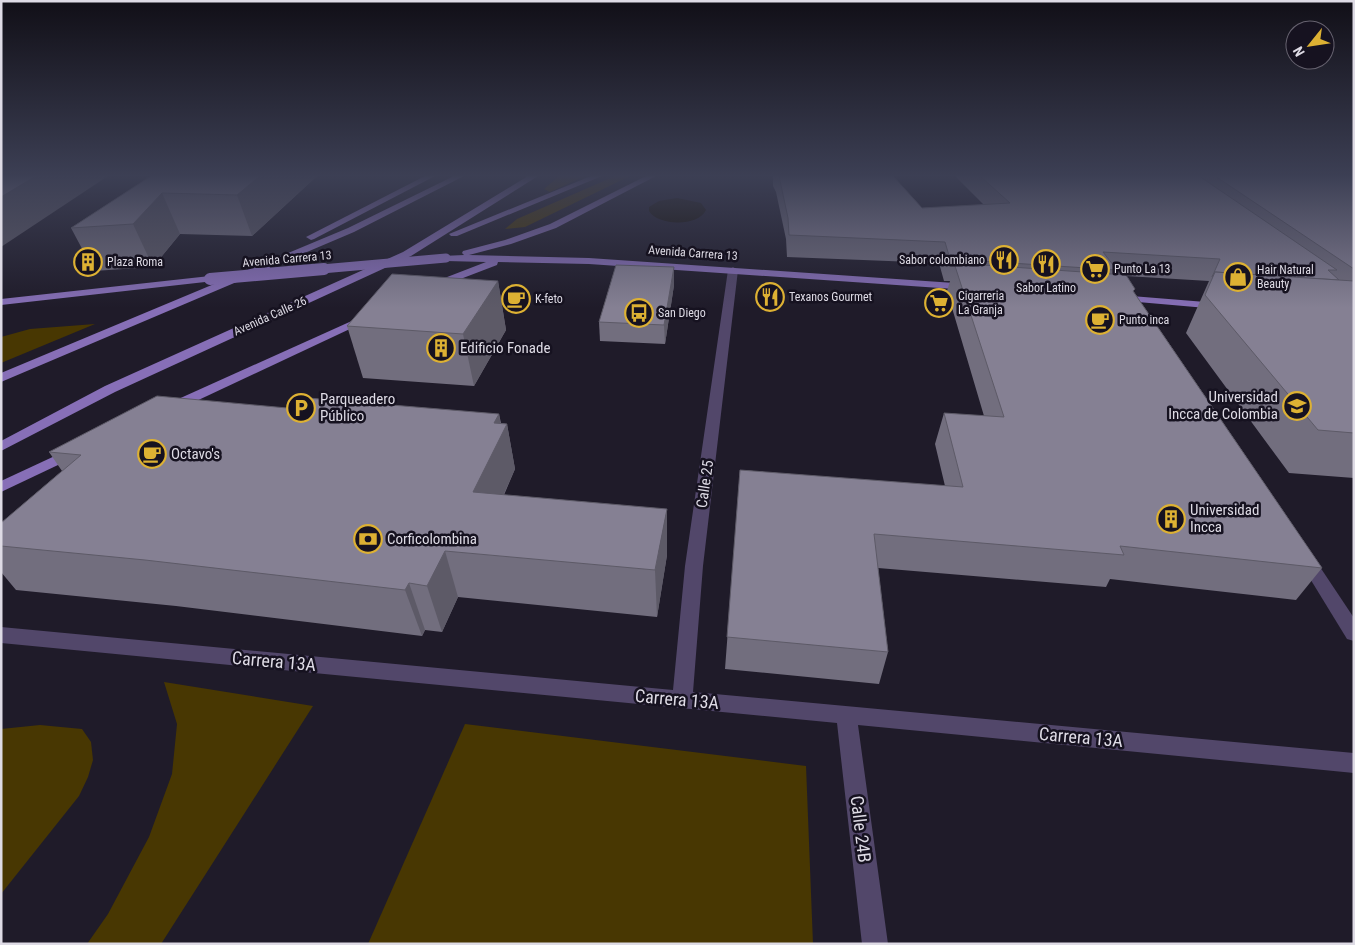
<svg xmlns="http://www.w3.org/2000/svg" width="1355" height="945" font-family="'Roboto Condensed',sans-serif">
	<rect width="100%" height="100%" fill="#1f1b29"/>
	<g fill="#483702">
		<polygon points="559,176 585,176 550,192 544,189"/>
		<polygon points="615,176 630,176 525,227 505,229 517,219"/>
		<polygon points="95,324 1,363 1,337 30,329"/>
		<polygon points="164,682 313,706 161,944 87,944 108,914 149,837 172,774 177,724"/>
		<polygon points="465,724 806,766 813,944 368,944"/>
		<polygon points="40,725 82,729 91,742 93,760 88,777 79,796 1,894 1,729"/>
	</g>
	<path fill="#130d03" d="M 677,198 L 701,203 L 706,210 C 698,227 658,226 649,211 L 649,207 L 659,201 Z"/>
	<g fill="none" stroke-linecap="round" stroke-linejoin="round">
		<g fill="#52476a" fill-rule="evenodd">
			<polygon points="733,267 738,270 703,566 693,692 1354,753 1354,773 858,725 888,944 862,944 837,723 1,643 1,627 673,690 685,566 728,270"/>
			<polygon points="1306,553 1312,555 1354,618 1354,641 1347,639 1298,559 1300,555"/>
		</g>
		<g fill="#876fb7" fill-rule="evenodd">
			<polygon points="425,176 435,176 314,239 311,240 306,237"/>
			<polygon points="454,176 464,176 354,232 1,382 1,373 348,228"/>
			<polygon points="528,176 538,176 411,256 115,392 1,451 1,441 105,386 403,252"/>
			<polygon points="591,176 602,176 457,236 451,236 449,234"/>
			<polygon points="646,176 656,176 556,228 511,244 469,255 589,258 969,284 974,287 969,290 589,264 498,262 497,265 437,288 433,289 428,286 429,284 486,262 446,261 442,260 442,256 464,255 462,253 463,251 505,240 550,224"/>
			<polygon points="210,276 215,279 214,281 1,305 1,299"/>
			<polygon points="1119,295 1218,303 1224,306 1218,309 1115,300 1113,298 1115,296"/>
			<polygon points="365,315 369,316 371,318 369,320 175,411 165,411 163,408 165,405"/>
			<polygon points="72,448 77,450 79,453 77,456 1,492 1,481"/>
		</g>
		<polyline stroke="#876fb7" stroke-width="9" points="310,270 446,258"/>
		<polyline stroke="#876fb7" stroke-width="12" points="210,279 324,269"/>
	</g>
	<g fill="#726e7e">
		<polygon points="151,176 317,176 252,236 180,234 153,267 94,271 71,228"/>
		<polygon points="773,176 893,176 922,208 984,205 955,176 1354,176 1354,478 1289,473 1186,333 1209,281 1126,276 1134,292 1322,568 1296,600 1110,579 1106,587 878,568 888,652 879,684 725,669 740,470 945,486 935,444 944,413 984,416 947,291 950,281 944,281 939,263 787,257 786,239 776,192 773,186"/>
		<polygon points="674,267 674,285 665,344 600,341 599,322"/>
		<polygon points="498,281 506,330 474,386 363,378 347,326"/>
		<polygon points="298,409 499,414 501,423 507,424 515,469 504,495 667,555 657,617 458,597 442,632 425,630 422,636 176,606 16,590 1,572 1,523 62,471 49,452"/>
	</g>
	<g fill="#5d5a67">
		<polygon points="36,176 108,176 1,247 1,197"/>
		<polygon points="260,176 317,176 252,236 237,195"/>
		<polygon points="162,193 180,234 153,267 133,224"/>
		<polygon points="674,267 674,285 665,344 664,325"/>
		<polygon points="498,281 506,330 474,386 463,334"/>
		<polygon points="499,414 502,433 507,424 515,469 484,538 473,492 494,423"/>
		<polygon points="667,509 667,555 657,617 655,570"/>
		<polygon points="445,551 458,597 442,632 427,586"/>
		<polygon points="409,583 425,630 422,636 405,590"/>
	</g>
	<g fill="#858093" stroke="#5d5a67">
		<polygon points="1,176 36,176 1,197"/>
		<polygon points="151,176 260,176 237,195 162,193 133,224 71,228"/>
		<polygon points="779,176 893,176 922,208 1010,203 980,176 1199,176 1337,270 1328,270 1339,280 1215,272 1212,277 1220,259 1103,252 1117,270 950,259 945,242 789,235 788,218"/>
		<polygon points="1215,176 1354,176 1354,269"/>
		<polygon points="954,263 1126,275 1135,289 1133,291 1322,568 1120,546 1124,555 874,534 888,652 727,637 740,470 963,487 944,413 1004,417"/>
		<polygon points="616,265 674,267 664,325 599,322"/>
		<polygon points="1215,272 1354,281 1354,433 1318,430 1205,295"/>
		<polygon points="392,274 498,281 463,334 347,326"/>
		<polygon points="157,396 298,409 308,398 499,414 494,423 507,424 473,492 667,509 655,570 445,551 427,586 409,583 405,590 145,560 1,546 1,523 81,455 49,452"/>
	</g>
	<linearGradient id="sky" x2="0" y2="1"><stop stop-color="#110f17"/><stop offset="0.57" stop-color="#3c3f54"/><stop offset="1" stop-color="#3c3f54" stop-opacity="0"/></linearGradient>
	<rect width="1355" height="308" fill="url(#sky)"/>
	<defs>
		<symbol id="restaurant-ring" viewBox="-11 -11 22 22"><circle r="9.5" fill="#161220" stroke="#ddb133" stroke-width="1.5"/><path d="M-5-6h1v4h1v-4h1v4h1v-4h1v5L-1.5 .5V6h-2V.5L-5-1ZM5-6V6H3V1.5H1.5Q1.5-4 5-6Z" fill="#ddb133"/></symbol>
		<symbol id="building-ring" viewBox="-11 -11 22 22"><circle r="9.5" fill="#161220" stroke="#ddb133" stroke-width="1.5"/><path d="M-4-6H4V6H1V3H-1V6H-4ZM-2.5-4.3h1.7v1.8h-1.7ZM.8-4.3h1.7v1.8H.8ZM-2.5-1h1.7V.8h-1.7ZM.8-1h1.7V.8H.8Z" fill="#ddb133"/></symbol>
		<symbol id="supermarket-ring" viewBox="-11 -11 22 22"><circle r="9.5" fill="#161220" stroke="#ddb133" stroke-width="1.5"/><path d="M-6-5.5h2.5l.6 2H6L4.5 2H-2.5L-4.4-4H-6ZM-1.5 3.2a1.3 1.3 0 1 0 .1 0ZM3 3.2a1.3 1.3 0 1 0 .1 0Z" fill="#ddb133"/></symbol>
		<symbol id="shop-ring" viewBox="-11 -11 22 22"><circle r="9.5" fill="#161220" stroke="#ddb133" stroke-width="1.5"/><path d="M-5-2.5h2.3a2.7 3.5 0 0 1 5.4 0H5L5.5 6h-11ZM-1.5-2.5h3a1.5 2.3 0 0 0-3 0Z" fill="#ddb133"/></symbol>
		<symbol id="cafe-ring" viewBox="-11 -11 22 22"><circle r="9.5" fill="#161220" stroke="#ddb133" stroke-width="1.5"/><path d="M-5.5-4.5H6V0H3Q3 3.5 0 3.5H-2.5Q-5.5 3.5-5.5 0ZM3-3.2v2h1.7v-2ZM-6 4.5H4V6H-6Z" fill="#ddb133"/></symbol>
		<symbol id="bus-ring" viewBox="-11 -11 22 22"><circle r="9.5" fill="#161220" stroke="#ddb133" stroke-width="1.5"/><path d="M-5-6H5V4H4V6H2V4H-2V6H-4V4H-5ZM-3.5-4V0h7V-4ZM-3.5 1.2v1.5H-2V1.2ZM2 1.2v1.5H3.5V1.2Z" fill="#ddb133"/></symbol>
		<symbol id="university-ring" viewBox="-11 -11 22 22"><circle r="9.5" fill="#161220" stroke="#ddb133" stroke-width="1.5"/><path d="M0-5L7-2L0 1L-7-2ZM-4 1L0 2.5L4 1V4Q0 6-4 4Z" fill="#ddb133"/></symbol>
		<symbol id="parking-ring" viewBox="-11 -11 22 22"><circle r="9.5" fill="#161220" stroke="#ddb133" stroke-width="1.5"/><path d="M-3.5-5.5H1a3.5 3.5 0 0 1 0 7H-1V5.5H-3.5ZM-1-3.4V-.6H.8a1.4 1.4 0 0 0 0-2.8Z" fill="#ddb133"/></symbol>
		<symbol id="bank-ring" viewBox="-11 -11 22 22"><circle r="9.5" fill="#161220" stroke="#ddb133" stroke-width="1.5"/><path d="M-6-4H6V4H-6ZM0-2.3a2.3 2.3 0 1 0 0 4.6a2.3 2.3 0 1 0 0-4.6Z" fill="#ddb133"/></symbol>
	</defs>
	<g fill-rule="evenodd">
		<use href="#restaurant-ring" x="988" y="244" width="32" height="32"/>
		<use href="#building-ring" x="72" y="246" width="32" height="32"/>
		<use href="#restaurant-ring" x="1030" y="248" width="32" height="32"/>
		<use href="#supermarket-ring" x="1079" y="253" width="32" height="32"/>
		<use href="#shop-ring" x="1222" y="261" width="32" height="32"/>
		<use href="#restaurant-ring" x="754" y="281" width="32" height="32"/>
		<use href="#cafe-ring" x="500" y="283" width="32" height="32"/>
		<use href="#supermarket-ring" x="923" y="287" width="32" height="32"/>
		<use href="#bus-ring" x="623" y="297" width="32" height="32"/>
		<use href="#cafe-ring" x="1084" y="304" width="32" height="32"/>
		<use href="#building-ring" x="425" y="332" width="32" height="32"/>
		<use href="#university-ring" x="1281" y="390" width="32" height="32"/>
		<use href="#parking-ring" x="285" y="392" width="32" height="32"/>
		<use href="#cafe-ring" x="136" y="438" width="32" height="32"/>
		<use href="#building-ring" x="1155" y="503" width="32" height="32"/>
		<use href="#bank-ring" x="352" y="523" width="32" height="32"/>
	</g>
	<g text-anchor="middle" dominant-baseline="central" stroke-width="5" stroke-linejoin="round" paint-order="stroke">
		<g font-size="12" fill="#dedbe5" stroke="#161220">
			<text transform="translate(693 253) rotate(4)">Avenida Carrera 13</text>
			<text transform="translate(287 259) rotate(-5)">Avenida Carrera 13</text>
			<text transform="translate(270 316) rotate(-24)">Avenida Calle 26</text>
		</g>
		<g font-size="12" fill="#dedbe5" stroke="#161220" text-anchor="start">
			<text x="985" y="260" text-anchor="end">Sabor colombiano</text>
			<text x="107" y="262">Plaza Roma</text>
			<text x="1114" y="269">Punto La 13</text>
			<text x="1257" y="270">Hair Natural<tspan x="1257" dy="14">Beauty</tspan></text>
			<text x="1046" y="288" text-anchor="middle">Sabor Latino</text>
			<text x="958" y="296">Cigarreria<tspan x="958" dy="14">La Granja</tspan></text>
			<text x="789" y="297">Texanos Gourmet</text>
			<text x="535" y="299">K-feto</text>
			<text x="658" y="313">San Diego</text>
			<text x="1119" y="320">Punto inca</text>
		</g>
		<g font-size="15" fill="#dedbe5" stroke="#161220" text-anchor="start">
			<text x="460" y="348">Edificio Fonade</text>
			<text x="1278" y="397" text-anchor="end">Universidad<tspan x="1278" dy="17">Incca de Colombia</tspan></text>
			<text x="320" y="399">Parqueadero<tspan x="320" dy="17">Público</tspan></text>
			<text x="171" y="454">Octavo's</text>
			<text x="1190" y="510">Universidad<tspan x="1190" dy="17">Incca</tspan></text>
			<text x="387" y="539">Corficolombina</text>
		</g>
		<g font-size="15" fill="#dedbe5" stroke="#161220">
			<text transform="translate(705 484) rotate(-82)">Calle 25</text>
		</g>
		<g font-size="18" fill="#dedbe5" stroke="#161220">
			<text transform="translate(274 661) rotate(5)">Carrera 13A</text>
			<text transform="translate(677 699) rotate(5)">Carrera 13A</text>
			<text transform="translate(1081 737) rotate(5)">Carrera 13A</text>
			<text transform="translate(861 829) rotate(83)">Calle 24B</text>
		</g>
	</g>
	<rect width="1355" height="945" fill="none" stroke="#dedbe5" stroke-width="5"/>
	<g transform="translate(1310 45) rotate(240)"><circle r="24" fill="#161220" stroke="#66626f"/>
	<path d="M0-4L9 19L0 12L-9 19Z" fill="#ddb133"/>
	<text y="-8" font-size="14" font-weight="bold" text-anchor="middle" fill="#dedbe5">N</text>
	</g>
</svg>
